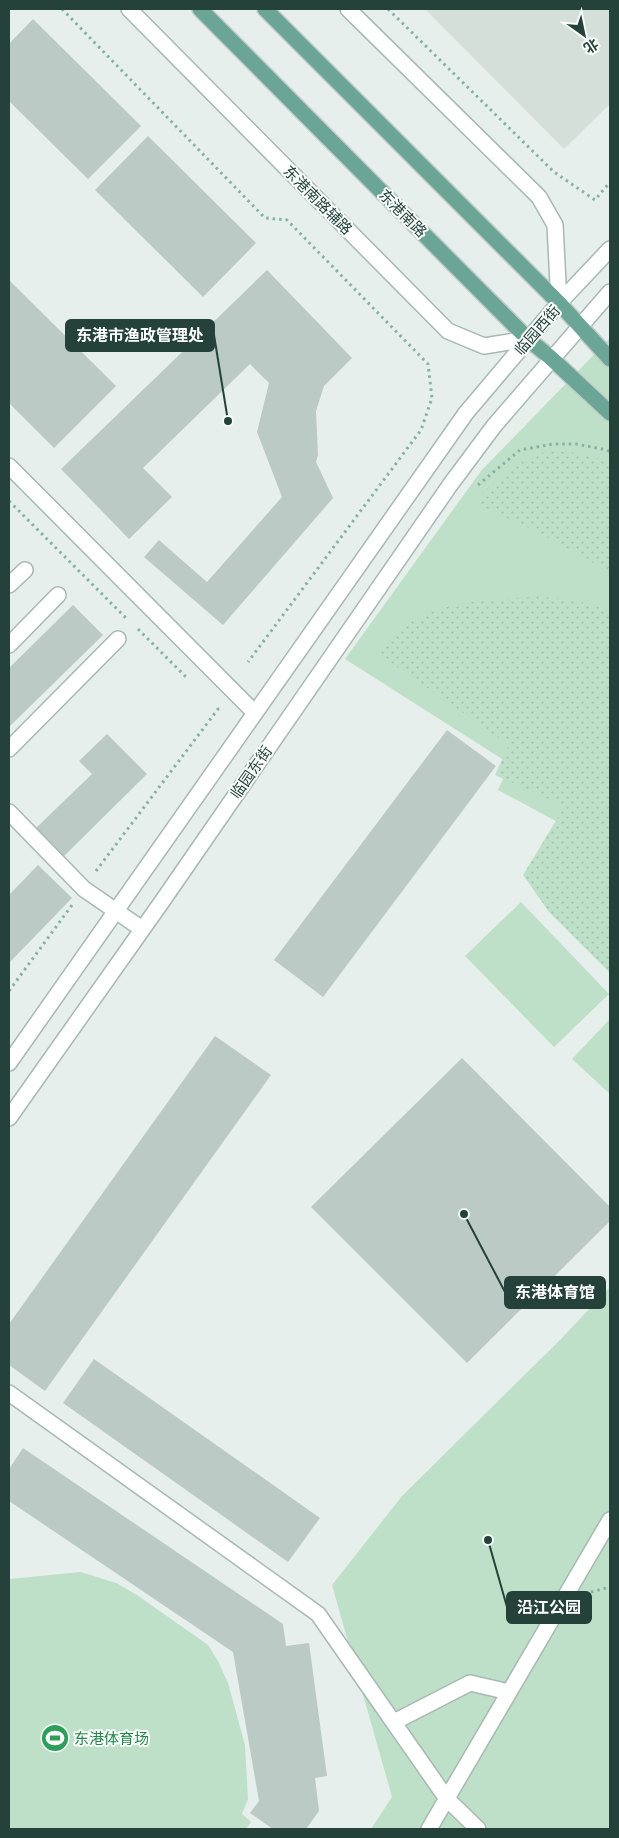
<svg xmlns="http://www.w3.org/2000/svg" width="619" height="1838" font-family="'Archivo Narrow','Noto Sans SC',sans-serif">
	<defs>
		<pattern id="garden-dots" width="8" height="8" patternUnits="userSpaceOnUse" patternTransform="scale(1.25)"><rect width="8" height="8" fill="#bfe0c8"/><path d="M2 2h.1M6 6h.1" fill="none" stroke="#a4c1ad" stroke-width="1.8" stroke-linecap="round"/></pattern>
	</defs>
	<rect width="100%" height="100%" fill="#e6efeb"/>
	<polygon fill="#d4dfda" points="425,9 610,9 610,104 564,149"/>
	<g fill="#bfe0c8">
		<polygon points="610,338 610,959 565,826 498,790 510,764 345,659 481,471"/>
		<polygon points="521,902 609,994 554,1047 465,956"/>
		<polygon points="610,1019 610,1094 572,1059"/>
		<polygon points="610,1287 610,1829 371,1829 392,1797 332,1585 402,1496 560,1340"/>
		<polygon points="81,1572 116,1583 137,1595 208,1645 218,1661 228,1683 245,1745 248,1799 242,1814 251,1822 246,1829 9,1829 9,1579"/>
	</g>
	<g fill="url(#garden-dots)">
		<path d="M 545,452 C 568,451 590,453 610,463 L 610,573 C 566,546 522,523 474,503 C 493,481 517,461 545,452 Z"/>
		<path d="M 537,597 C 564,598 586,601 610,611 L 610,973 L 549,912 L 523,875 L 565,806 L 495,775 L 509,745 L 380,655 C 387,646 393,636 402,629 C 436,600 495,599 537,597 Z"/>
	</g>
	<g fill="#bbcac4">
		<polygon points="33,19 141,126 88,179 9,101 9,44"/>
		<polygon points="148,136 256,243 203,297 95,190"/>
		<polygon points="267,270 352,358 324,386 316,411 318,455 316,462 333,498 223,625 144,557 159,540 207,582 282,497 257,432 269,383 250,364 143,468 172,497 129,539 61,469"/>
		<polygon points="9,280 116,386 54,448 9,403"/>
		<polygon points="73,605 103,635 9,727 9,668"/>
		<polygon points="447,730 496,766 323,997 274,960"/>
		<polygon points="107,734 147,774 62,858 34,830 92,774 79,761"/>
		<polygon points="38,865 72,898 9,963 9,895"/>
		<polygon points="215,1036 271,1075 45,1391 9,1365 9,1324"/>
		<polygon points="462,1058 610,1207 610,1221 467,1363 311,1207"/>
		<polygon points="94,1359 320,1518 288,1562 63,1403"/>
		<polygon points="23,1448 283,1624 286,1646 309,1643 327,1776 315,1778 319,1811 306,1829 273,1829 250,1813 259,1801 233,1652 9,1501 9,1469"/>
	</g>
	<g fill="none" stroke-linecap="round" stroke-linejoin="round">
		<defs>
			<g id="minor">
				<polyline points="129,9 448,331 484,346 528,339"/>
				<polyline points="348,9 539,197 555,225 559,303"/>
				<polyline points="9,466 255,713"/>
				<polyline points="9,585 25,570"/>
				<polyline points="9,645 58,595"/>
				<polyline points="9,749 118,639"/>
				<polyline points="9,812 84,889 142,929"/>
				<polyline points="9,1063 466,413 559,303 610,249"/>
				<polyline points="9,1118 161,903 450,485 494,426 610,292"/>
				<polyline points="9,1393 318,1614 447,1799 478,1829"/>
				<polyline points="394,1722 470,1683 509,1692"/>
				<polyline points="429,1829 610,1520"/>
			</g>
			<g id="major">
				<polyline points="200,9 528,339 551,358 610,413"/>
				<polyline points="265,9 559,303 610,359"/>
			</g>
		</defs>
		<use href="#minor" stroke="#a8b8b2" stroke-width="18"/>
		<use href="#major" stroke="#c2cac8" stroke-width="18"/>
		<g stroke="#86b3a5" stroke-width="3" stroke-dasharray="2.5 4" stroke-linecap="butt">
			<polyline points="62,9 265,218 287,220 428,364 432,398 421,430 248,662"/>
			<polyline points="388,9 554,172 595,200 610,182"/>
			<polyline points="478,485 520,450 553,444 576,444 607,450 610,452"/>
			<polyline points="9,501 128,620"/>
			<polyline points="138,629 187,678"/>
			<polyline points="96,871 218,709 216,707"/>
			<polyline points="9,991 72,905"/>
			<polyline points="591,1592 610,1587"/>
		</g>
		<use href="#minor" stroke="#fff" stroke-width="15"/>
		<use href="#major" stroke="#6aa596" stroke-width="15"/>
	</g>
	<defs>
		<symbol id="stadium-disc" viewBox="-11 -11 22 22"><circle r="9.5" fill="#2e9e5b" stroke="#f7fbf9"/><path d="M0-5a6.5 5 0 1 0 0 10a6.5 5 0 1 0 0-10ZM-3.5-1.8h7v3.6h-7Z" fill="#fff"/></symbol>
	</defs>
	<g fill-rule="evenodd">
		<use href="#stadium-disc" x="39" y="1722" width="32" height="32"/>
	</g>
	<g text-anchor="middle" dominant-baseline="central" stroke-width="4" stroke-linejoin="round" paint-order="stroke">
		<g font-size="15" fill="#24423a" stroke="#f7fbf9">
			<text transform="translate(318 200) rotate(45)">东港南路辅路</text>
			<text transform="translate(403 213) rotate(45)">东港南路</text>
			<text transform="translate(537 330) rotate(-49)">临园西街</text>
			<text transform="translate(251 772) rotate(-55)">临园东街</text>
		</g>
		<g font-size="15" fill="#27864d" stroke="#f7fbf9" text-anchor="start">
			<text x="74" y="1738">东港体育场</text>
		</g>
	</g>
	<path fill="none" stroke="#24423a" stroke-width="2" d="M228 421L214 335M464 1214L505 1292M488 1540L507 1607"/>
	<g fill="#24423a" stroke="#f7fbf9" stroke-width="2">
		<circle cx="228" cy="421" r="5"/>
		<circle cx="464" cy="1214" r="5"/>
		<circle cx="488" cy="1540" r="5"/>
	</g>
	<g fill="#24423a" stroke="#24423a" stroke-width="2">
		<rect x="66" y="320" width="148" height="31" rx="5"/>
		<rect x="505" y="1277" width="100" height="31" rx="5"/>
		<rect x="507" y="1592" width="84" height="31" rx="5"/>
	</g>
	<g font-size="16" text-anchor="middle" font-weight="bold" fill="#fff">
		<text x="140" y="341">东港市渔政管理处</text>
		<text x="555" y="1298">东港体育馆</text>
		<text x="549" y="1613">沿江公园</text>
	</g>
	<rect width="619" height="1838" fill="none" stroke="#24423a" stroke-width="20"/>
	<g transform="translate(584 35) rotate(147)" stroke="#f7fbf9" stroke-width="4" paint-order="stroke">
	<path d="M0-4L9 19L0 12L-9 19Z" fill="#24423a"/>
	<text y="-8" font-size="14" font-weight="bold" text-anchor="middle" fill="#24423a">北</text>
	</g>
</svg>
